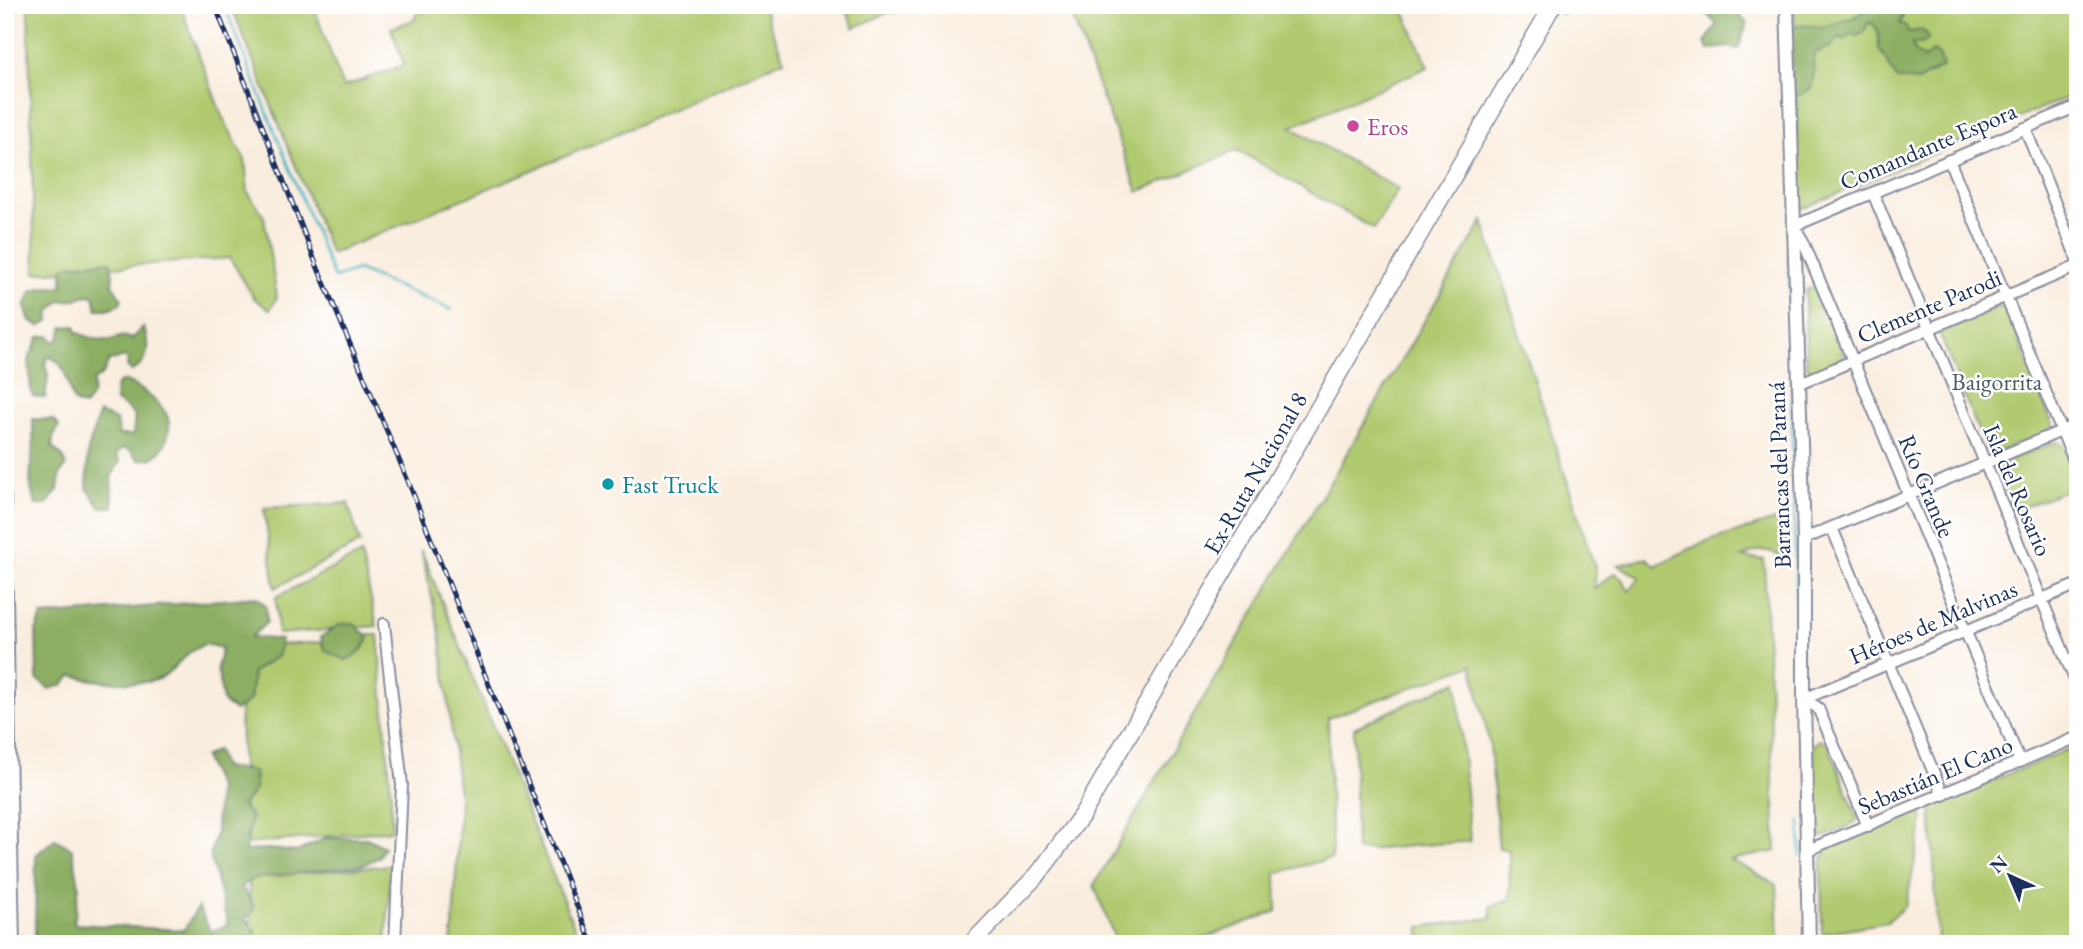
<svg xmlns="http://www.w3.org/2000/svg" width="2083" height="949" font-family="'EB Garamond',serif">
	<rect width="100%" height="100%" fill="#fff"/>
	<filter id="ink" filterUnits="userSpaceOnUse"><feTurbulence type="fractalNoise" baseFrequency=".0143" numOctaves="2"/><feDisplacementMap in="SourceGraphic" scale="14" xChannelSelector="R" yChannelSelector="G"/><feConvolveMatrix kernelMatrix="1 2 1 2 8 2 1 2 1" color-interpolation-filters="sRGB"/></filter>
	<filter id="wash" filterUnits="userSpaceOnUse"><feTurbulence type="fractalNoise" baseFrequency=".00686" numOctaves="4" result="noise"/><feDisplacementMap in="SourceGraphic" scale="28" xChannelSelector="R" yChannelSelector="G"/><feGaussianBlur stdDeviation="1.57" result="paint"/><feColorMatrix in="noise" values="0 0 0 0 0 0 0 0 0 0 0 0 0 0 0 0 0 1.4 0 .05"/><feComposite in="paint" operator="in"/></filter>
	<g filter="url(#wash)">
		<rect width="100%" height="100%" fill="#f9edde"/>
		<g fill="#b1ca70" stroke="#667c67" stroke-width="2">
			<polygon points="28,5 180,5 222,116 245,160 248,192 264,217 277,297 270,310 254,298 230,258 35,273"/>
			<polygon points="231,5 313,5 343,87 404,65 391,28 414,20 421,5 762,5 784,60 571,154 331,254"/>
			<polygon points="844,5 909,5 892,13 891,11 854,28"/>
			<polygon points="1068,5 1401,5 1428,67 1291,127 1398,189 1374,229 1237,150 1138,192"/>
			<polygon points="1794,5 2078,5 2078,93 1799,210"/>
			<path d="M 1483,221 L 1596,571 L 1594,588 L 1615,573 L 1622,578 L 1629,591 L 1640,577 L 1618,565 L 1647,558 L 1655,566 L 1700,544 L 1775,520 L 1788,526 L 1789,549 L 1783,559 C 1769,547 1757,549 1742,557 L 1764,560 L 1776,851 L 1731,860 L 1777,885 L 1779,944 L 1420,944 L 1420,927 L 1491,918 L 1491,906 L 1510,900 L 1509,850 L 1499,848 L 1490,746 L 1472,665 L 1328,718 L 1332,858 L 1276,873 L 1277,911 L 1188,944 L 1117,944 L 1094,885 Z"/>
			<polygon points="1811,287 1818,290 1844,355 1840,361 1812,371 1806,365 1805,294 1806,290"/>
			<polygon points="1997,307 2001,307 2007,312 2053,425 2049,432 1994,454 1986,450 1940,335 1945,329"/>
			<polygon points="2055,442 2058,442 2063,446 2078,485 2012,512 1996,469 2001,464"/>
			<polygon points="348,503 360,543 275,588 264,508"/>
			<polygon points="421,550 581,944 451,944 453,927 460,803 440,632"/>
			<polygon points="361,554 377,626 278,634 276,597"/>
			<polygon points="369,635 378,635 391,795 392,830 247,844 251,817 242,805 255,790 254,772 242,768 240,708 250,700 253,672 278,656 280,645 322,642 326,651 367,642"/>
			<polygon points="1457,681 1470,841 1356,851 1354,728"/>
			<polygon points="1820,740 1828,744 1858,819 1854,824 1824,837 1820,836 1815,831 1813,745"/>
			<polygon points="2078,745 2078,848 2069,849 2069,861 2078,861 2078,944 1938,944 1931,806"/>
			<polygon points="1921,809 1923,821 1906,905 1887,922 1822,933 1821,865 1827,848"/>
			<polygon points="391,865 386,944 251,944 249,878"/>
		</g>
		<g fill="#8cae62" stroke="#546e60" stroke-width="2">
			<polygon points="1704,5 1731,5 1747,24 1738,49 1726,47 1708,50 1705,42 1717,25 1706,13"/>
			<path d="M 1876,5 L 1905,5 L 1902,8 L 1895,7 L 1895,10 L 1900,11 L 1903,16 L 1900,23 L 1906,26 L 1908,32 L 1922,30 L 1926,33 L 1928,40 L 1921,44 L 1912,44 L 1916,53 L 1924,58 L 1933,51 L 1939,55 L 1943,66 L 1918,81 L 1897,79 L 1879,48 L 1878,31 L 1873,24 L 1868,23 L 1863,33 L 1856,36 L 1852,33 L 1844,40 L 1840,37 L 1830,47 L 1814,53 C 1812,66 1816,75 1811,88 L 1800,95 L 1792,92 L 1790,33 L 1797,25 L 1824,27 L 1852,18 Z"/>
			<polygon points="110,261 113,274 112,284 122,300 119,305 108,309 97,309 94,296 86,295 75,300 60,301 50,311 49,321 40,326 30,321 25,307 31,291 40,288 62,286 63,268 68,265"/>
			<path d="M 75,326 L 77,332 C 83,336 102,341 110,340 C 120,338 122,334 132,339 L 143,327 C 150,343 150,364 131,371 L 127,367 L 128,362 L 126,357 L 109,361 C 105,371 102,377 93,381 C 94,392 92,398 84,406 L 74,402 C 66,385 69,364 48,356 L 45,365 L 48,375 L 45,398 L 33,396 L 31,391 L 29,359 L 39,337 L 50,336 L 54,342 L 59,339 L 63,327 Z"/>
			<path d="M 126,381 C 140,387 156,400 165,412 C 174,425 167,448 154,457 C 150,459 143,459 138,460 L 130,450 L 123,448 L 116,454 L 120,462 L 111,477 L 113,507 L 100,507 L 87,488 L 88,450 L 99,413 L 116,420 L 119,435 L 133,435 L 135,416 L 128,409 L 116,401 L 115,388 L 120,382 Z"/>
			<path d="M 33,419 L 53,420 L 59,426 L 53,438 L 52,447 L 64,458 L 66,466 L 60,474 L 58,490 L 46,505 L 36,505 C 27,483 31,470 33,448 C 34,439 33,429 33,419 Z"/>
			<path d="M 256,597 L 266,606 L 267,622 L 251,637 L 281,640 L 278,655 L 253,672 L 250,700 L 235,711 L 223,702 L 217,667 L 222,648 L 205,644 C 200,646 195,649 190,652 C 180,660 172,671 161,678 C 146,686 89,682 73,675 L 62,685 L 49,689 L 37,679 L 36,631 L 42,616 Z"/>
			<path d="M 353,623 L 361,631 L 369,635 C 366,649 358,654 346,660 L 325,651 L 321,637 L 340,624 Z"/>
			<polygon points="217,750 223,767 254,771 255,790 242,805 251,817 245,851 270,849 297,852 326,838 367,838 384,847 379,857 363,865 252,879 242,887 254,906 252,913 245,918 255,931 256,944 35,944 36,855 55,839 72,849 79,885 74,924 184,930 198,907 211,932 228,925 210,856 216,832 218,788 204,757"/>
		</g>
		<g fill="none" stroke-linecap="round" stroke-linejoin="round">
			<g stroke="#45b1c2" stroke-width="2.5">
				<polyline points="224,5 334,278 358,270 452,310"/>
				<polyline points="1558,12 1562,14 1570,5"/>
				<polyline points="1788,226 1798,681"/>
				<polyline points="1800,821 1801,856"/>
			</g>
		</g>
	</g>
	<g filter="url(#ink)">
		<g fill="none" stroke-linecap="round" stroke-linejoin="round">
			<defs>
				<g id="minor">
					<polyline points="2025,128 2078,261"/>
					<polyline points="1949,160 2078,470"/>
					<polyline points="1873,193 2078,687"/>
					<polyline points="1798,384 2078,266"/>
					<polyline points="5,496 14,944"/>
					<polyline points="1832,528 1943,795"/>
					<polyline points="1804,539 2078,424"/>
					<polyline points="384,624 402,785 395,944"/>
					<polyline points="1804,699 2078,584"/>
					<polyline points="1804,699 1818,708 1868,826"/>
					<polyline points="2020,762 1803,241 1794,226 2078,106"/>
					<polyline points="1808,850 2078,737"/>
				</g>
				<polyline id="tertiary" points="1787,5 1804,539 1804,699 1809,944"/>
				<polyline id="primary" points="971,944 1039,873 1082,815 1553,5"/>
			</defs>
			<use href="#minor" stroke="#8a8e9e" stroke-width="14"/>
			<use href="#tertiary" stroke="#8a8e9e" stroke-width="16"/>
			<use href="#primary" stroke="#8a8e9e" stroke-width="19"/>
			<use href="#minor" stroke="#fff" stroke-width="10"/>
			<use href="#tertiary" stroke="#fff" stroke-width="12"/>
			<use href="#primary" stroke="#fff" stroke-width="16"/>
			<defs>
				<polyline id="rail" points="215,5 315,261 408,481 592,944"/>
			</defs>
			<use href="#rail" stroke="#1b2f5e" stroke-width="5"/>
			<use href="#rail" stroke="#fff" stroke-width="2.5" stroke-dasharray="8" stroke-linecap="butt"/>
		</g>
	</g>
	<circle fill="#d1479c" stroke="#fff" stroke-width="2.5" cx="1353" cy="126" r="7"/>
	<circle fill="#0f9aa8" stroke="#fff" stroke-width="2.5" cx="608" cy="484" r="7"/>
	<g text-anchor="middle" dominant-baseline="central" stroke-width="5" stroke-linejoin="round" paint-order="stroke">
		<g font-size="24" fill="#b23c85" stroke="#fff" text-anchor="start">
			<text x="1367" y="126">Eros</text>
		</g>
		<g font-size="24" fill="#1b2f5e" stroke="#fff">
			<text transform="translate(1928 146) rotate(-23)">Comandante Espora</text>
			<text transform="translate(1929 306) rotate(-23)">Clemente Parodi</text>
			<text transform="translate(1255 473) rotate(-60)">Ex-Ruta Nacional 8</text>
			<text transform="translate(1779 475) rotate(-92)">Barrancas del Paraná</text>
			<text transform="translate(1927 486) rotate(67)">Río Grande</text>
			<text transform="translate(2018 490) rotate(67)">Isla del Rosario</text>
			<text transform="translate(1933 622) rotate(-23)">Héroes de Malvinas</text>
			<text transform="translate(1935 775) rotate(-23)">Sebastián El Cano</text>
		</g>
		<g font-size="24" fill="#485e63" stroke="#fff">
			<text x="1997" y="381">Baigorrita</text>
		</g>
		<g font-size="24" fill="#0d838f" stroke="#fff" text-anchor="start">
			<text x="622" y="484">Fast Truck</text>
		</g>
	</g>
	<rect width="2083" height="949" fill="none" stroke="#fff" stroke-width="28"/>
	<g transform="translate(2010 876) rotate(316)" stroke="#ffffff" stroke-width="5" paint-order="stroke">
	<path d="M0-5L12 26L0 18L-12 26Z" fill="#1b2f5e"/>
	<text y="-10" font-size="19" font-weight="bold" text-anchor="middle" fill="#1b2f5e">N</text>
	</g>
</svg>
